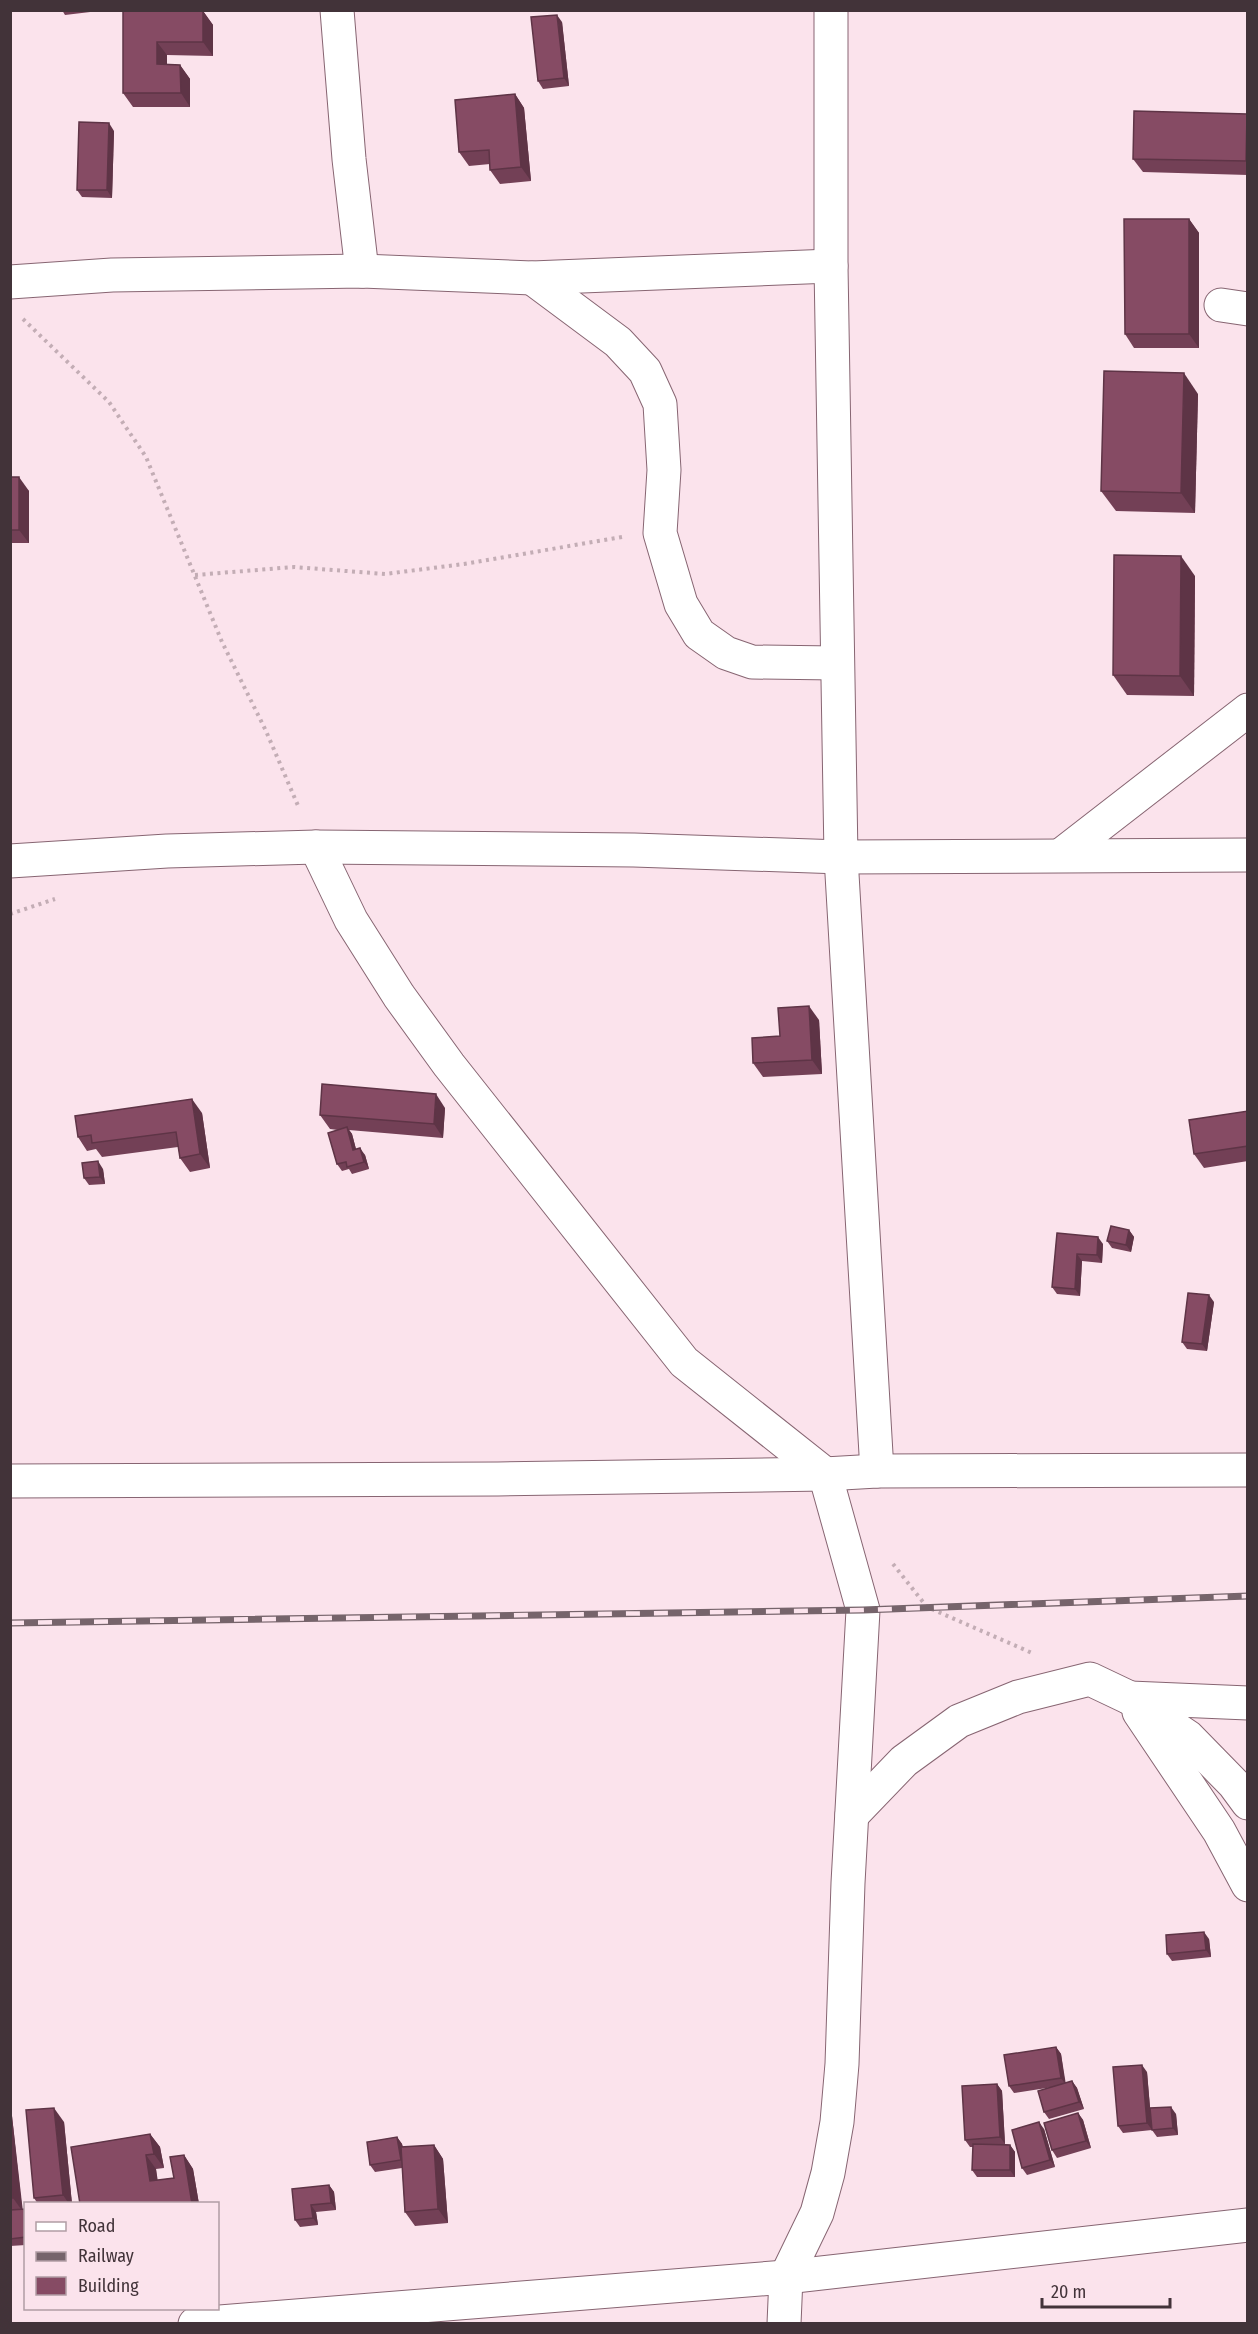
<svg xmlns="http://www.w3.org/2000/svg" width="1258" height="2334" font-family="'Fira Sans Condensed',sans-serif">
	<rect width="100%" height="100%" fill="#fbe3ec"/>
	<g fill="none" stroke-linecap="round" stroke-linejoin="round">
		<defs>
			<g id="minor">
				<polyline points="337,10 349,159 362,271"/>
				<polyline points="831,10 831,266 841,857 877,1471"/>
				<polyline points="532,278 618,342 645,371 660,404 664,470 660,533 681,604 699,634 726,653 752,662 836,663"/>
				<polyline points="10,282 112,275 362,271 532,278 831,266"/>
				<polyline points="1221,305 1248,309"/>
				<polyline points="316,847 351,920 399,996 449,1065 684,1362 825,1474 863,1610 848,1883 842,2064 837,2122 828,2173 817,2213 786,2277 784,2324"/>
				<polyline points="1061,855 1248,710"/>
				<polyline points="10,861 167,851 316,847 634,850 841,857 1248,855"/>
				<polyline points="10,1481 498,1479 825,1474 877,1471 1248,1470"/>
				<polyline points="1130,1698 1248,1703"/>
				<polyline points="1139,1712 1219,1831 1248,1885"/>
				<polyline points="852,1815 904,1761 959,1721 1018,1697 1090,1679 1130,1698 1188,1737 1234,1784 1248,1803"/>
				<polyline points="195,2324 786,2277 1248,2225"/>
			</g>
		</defs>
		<use href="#minor" stroke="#876572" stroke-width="35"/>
		<g stroke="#c3adb5" stroke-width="4" stroke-dasharray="3 4.5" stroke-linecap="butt">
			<polyline points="23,319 109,402 146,457 222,642 266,731 299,808"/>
			<polyline points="195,575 294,567 385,574 464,564 622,537"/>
			<polyline points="10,914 55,899"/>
			<polyline points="893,1564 927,1607 1032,1653"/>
		</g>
		<use href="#minor" stroke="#fff" stroke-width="33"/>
		<defs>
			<polyline id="rail" points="10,1623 863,1610 1248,1596"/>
		</defs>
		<use href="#rail" stroke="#76646b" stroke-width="7"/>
		<use href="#rail" stroke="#fbe3ec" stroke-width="4.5" stroke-dasharray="14" stroke-linecap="butt"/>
	</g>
	<g fill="#734056">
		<polygon points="62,10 107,10 65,15"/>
		<polygon points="123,11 203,11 213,25 213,56 167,55 167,64 180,65 190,79 190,107 133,107 123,93"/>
		<polygon points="562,22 569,86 543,89 538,81"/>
		<polygon points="515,94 524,108 531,181 500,184 490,170 490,164 469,166 459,152"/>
		<polygon points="1248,115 1248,175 1143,172 1133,159"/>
		<polygon points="114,131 112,198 82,197 77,190"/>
		<polygon points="1189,219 1199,233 1199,348 1134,348 1125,334"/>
		<polygon points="1198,394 1195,513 1116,511 1101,491"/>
		<polygon points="10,477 29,491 29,543 10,543"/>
		<polygon points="1195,576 1194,696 1127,695 1113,675"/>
		<polygon points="819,1020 822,1074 763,1077 753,1063 780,1036"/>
		<polygon points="445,1108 443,1138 349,1130 352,1134 356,1149 365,1155 369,1169 352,1174 349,1169 342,1171 337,1164 338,1130 330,1129 320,1115"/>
		<polygon points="1248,1111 1248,1161 1204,1168 1194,1154"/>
		<polygon points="202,1113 210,1168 190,1172 180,1158 178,1147 102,1157 96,1149 87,1151 78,1137"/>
		<polygon points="103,1169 105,1184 89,1185 84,1178"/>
		<polygon points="1129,1230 1134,1237 1131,1252 1112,1248 1107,1241"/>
		<polygon points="1057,1233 1103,1244 1102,1263 1082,1261 1080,1296 1057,1294 1052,1287"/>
		<polygon points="1214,1302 1207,1351 1187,1349 1182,1342"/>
		<polygon points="1209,1939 1211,1957 1172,1961 1167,1954"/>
		<polygon points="1056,2047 1061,2054 1065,2083 1072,2081 1077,2088 1084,2109 1049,2119 1044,2112 1053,2087 1014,2093 1009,2086"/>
		<polygon points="1147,2072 1150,2108 1176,2114 1178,2135 1157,2137 1152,2130 1123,2133 1118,2126"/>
		<polygon points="997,2084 1002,2091 1005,2144 1010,2145 1015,2152 1015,2177 977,2177 972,2170 973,2147 970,2147 965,2140"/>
		<polygon points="10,2113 12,2116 22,2209 26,2209 26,2245 10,2246"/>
		<polygon points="1078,2113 1083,2120 1091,2148 1057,2158 1052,2150"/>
		<polygon points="64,2122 72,2204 38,2204 34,2198"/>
		<polygon points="1044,2129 1055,2167 1027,2175 1022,2168"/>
		<polygon points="150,2134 160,2147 164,2168 156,2169 157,2180 174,2178 184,2155 193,2169 199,2204 80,2204"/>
		<polygon points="397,2137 402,2144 403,2147 434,2145 443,2159 448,2223 415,2226 405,2212 402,2168 375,2172 370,2165"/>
		<polygon points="329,2185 334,2192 336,2210 316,2212 318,2225 300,2227 295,2220"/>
	</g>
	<g fill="#5e3446">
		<polygon points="203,11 213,25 213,56 203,42"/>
		<polygon points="557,15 562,22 569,86 564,78"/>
		<polygon points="157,42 167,55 167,78 157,64"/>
		<polygon points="180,65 190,79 190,107 181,93"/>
		<polygon points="515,94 524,108 531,181 521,167"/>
		<polygon points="1248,115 1248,164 1246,161"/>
		<polygon points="109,123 114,131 112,198 107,190"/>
		<polygon points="1189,219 1199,233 1199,348 1189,334"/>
		<polygon points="1184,373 1198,394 1195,513 1181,493"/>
		<polygon points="19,477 29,491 29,543 19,530"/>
		<polygon points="1181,556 1195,576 1194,696 1180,676"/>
		<polygon points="809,1006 819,1020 822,1074 812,1060"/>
		<polygon points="436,1094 445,1108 443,1138 434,1124"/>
		<polygon points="192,1099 202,1113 210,1168 200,1154"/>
		<polygon points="347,1127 352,1134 358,1157 353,1150"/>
		<polygon points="360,1148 365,1155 369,1169 364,1162"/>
		<polygon points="98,1161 103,1169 105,1184 100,1177"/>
		<polygon points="1129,1230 1134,1237 1131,1252 1126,1245"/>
		<polygon points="1098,1237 1103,1244 1102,1263 1097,1255"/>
		<polygon points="1077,1254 1082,1261 1080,1296 1075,1289"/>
		<polygon points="1209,1295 1214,1302 1207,1351 1202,1344"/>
		<polygon points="1204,1932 1209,1939 1211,1957 1206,1950"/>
		<polygon points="1056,2047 1061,2054 1066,2085 1061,2078"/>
		<polygon points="1142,2065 1147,2072 1152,2130 1147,2123"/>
		<polygon points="1072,2081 1077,2088 1084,2109 1079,2102"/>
		<polygon points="997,2084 1002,2091 1005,2144 1000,2137"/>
		<polygon points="1171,2107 1176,2114 1178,2135 1173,2128"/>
		<polygon points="54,2108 64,2122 72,2204 69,2204 63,2195"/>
		<polygon points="10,2113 12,2116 23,2212 13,2198 10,2175"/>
		<polygon points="1078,2113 1083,2120 1091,2148 1086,2141"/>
		<polygon points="1039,2122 1044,2129 1055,2167 1050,2160"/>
		<polygon points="150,2134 160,2147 164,2168 154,2154"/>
		<polygon points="397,2137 402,2144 406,2167 401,2160"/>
		<polygon points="434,2145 443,2159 448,2223 438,2209"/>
		<polygon points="1010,2145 1015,2152 1015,2177 1010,2170"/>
		<polygon points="146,2155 156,2169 160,2195 150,2181"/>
		<polygon points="184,2155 193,2169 199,2204 192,2204"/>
		<polygon points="329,2185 334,2192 336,2210 331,2203"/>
		<polygon points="311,2205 316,2212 318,2225 313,2218"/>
	</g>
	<g fill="#864b64" stroke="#5e3446" stroke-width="1.5">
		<polygon points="123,11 203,11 203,42 157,42 157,64 180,65 181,93 123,93"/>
		<polygon points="557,15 564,78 538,81 531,17"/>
		<polygon points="515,94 521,167 490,170 489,150 459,152 455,100"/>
		<polygon points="1134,111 1247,114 1246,161 1133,159"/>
		<polygon points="79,122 109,123 107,190 77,190"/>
		<polygon points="1124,219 1189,219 1189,334 1125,334"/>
		<polygon points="1104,371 1184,373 1181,493 1101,491"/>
		<rect x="10" y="477" width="9" height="53"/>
		<polygon points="1114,555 1181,556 1180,676 1113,675"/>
		<polygon points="809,1006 812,1060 753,1063 752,1038 780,1036 778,1008"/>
		<polygon points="322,1084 436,1094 434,1124 320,1115"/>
		<polygon points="192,1099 200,1154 180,1158 176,1132 92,1143 91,1135 78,1137 75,1116"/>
		<polygon points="1248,1111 1248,1146 1194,1154 1189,1120"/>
		<polygon points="347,1127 353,1150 360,1148 364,1162 347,1167 346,1162 337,1164 328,1133"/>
		<polygon points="98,1161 100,1177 84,1178 82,1163"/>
		<polygon points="1111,1226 1129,1230 1126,1245 1107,1241"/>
		<polygon points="1057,1233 1098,1237 1097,1255 1077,1254 1075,1289 1052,1287"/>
		<polygon points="1188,1293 1209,1295 1202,1344 1182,1342"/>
		<polygon points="1204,1932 1206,1950 1167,1954 1166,1935"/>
		<polygon points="1056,2047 1061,2078 1009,2086 1004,2055"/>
		<polygon points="1142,2065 1147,2123 1118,2126 1113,2067"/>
		<polygon points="1072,2081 1079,2102 1044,2112 1038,2091"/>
		<polygon points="997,2084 1000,2137 965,2140 962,2086"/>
		<polygon points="1171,2107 1173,2128 1152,2130 1150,2108"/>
		<polygon points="54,2108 63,2195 34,2198 26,2110"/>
		<polygon points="1078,2113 1086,2141 1052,2150 1044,2123"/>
		<polygon points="1039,2122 1050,2160 1022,2168 1012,2130"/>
		<polygon points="150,2134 154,2154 146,2155 150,2181 174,2178 170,2157 184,2155 192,2204 80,2204 71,2147"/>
		<polygon points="397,2137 401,2160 370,2165 367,2142"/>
		<polygon points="973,2144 1010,2145 1010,2170 972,2170"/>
		<polygon points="434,2145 438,2209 405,2212 401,2147"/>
		<polygon points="10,2175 13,2198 10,2198"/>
		<polygon points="329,2185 331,2203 311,2205 313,2218 295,2220 292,2189"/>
		<polygon points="26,2209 26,2237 10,2239 10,2210"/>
	</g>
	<rect width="1258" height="2334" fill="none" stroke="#423339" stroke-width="24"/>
	<rect x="24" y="2202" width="195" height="108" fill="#fbe3ec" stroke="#b19da4" stroke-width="1.5"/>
	<rect x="36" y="2222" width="30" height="9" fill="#ffffff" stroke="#b19da4" stroke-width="1.5"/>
	<text x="78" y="2232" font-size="18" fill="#423339">Road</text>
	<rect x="36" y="2252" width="30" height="9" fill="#76646b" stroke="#b19da4" stroke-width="1.5"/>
	<text x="78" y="2262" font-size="18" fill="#423339">Railway</text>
	<rect x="36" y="2277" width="30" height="18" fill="#864b64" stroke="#b19da4" stroke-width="1.5"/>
	<text x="78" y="2292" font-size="18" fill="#423339">Building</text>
	<path d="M1042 2298v9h128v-9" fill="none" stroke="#423339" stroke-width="3"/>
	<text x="1051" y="2298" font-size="18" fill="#423339" stroke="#fbe3ec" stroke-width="4.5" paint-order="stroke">20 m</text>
</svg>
